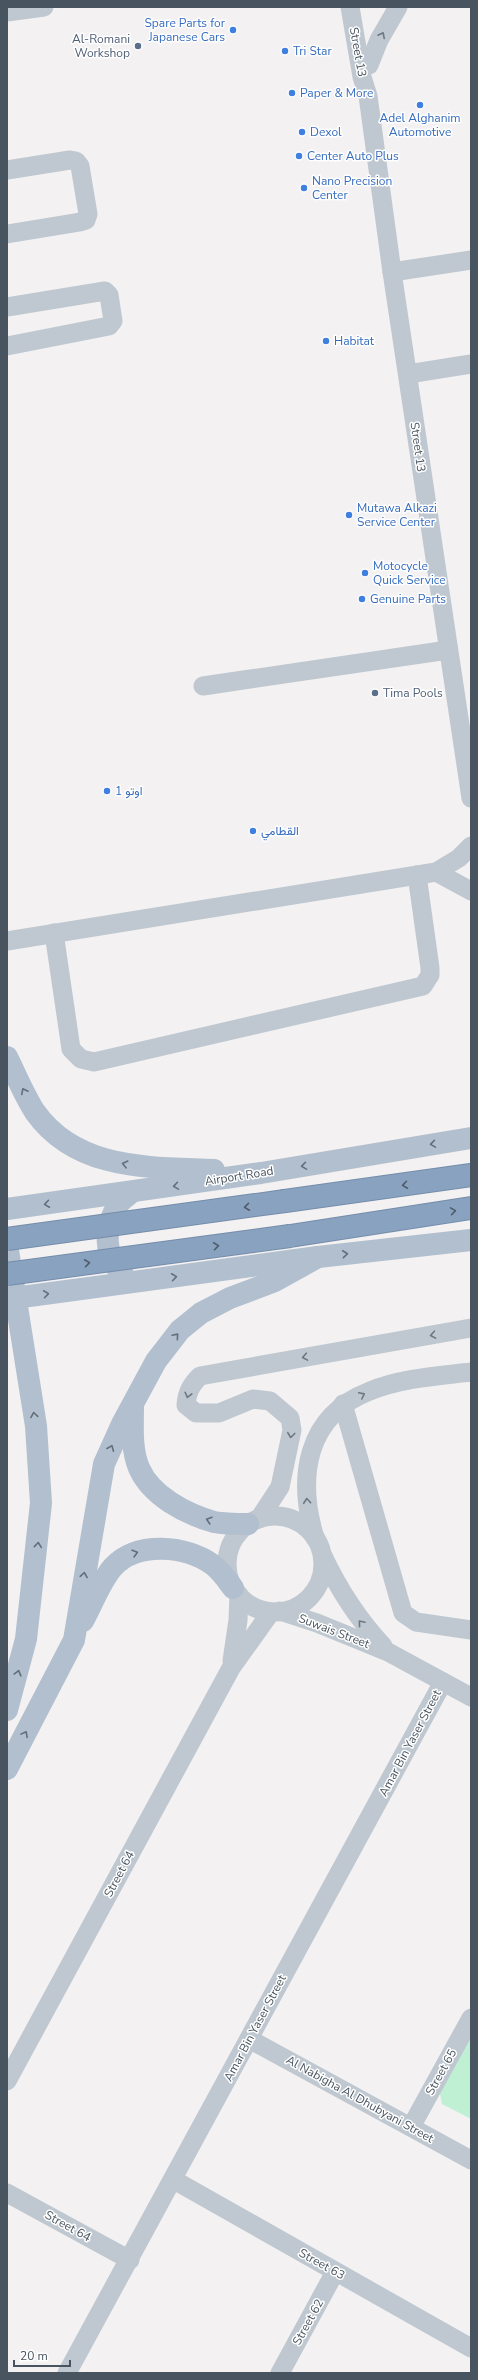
<svg xmlns="http://www.w3.org/2000/svg" width="478" height="2380" font-family="'Nunito Sans',Vazirmatn,sans-serif">
	<rect width="100%" height="100%" fill="#f3f1f1"/>
	<polygon fill="#c0f0d4" points="471,2025 471,2119 442,2104 438,2084"/>
	<g fill="none" stroke-linecap="round" stroke-linejoin="round">
		<defs>
			<g id="highway">
				<polyline points="285,1201 471,1175"/>
				<polyline points="290,1236 471,1208"/>
			</g>
		</defs>
		<use href="#highway" stroke="#748dab" stroke-width="24"/>
		<g stroke="#bfc8d0" stroke-width="19">
			<polyline points="350,7 362,77 368,96 392,272 471,798"/>
			<polyline points="7,12 44,7"/>
			<polyline points="369,65 379,40 398,7"/>
			<polyline points="7,170 70,160 76,161 80,166 88,214 86,220 80,222 7,234"/>
			<polyline points="392,272 471,260"/>
			<polyline points="7,307 105,291 109,295 113,321 109,326 7,346"/>
			<polyline points="408,374 471,364"/>
			<polyline points="203,686 448,650"/>
			<polyline points="436,872 471,891"/>
			<polyline points="54,933 71,1049 81,1059 94,1062 423,986 430,975 430,968 417,875"/>
			<polyline points="7,941 436,872 459,858 471,846"/>
			<polyline points="343,1404 403,1613 416,1622 471,1630"/>
			<circle cx="275" cy="1564" r="48"/>
			<path d="M 259,1519 L 280,1487 L 292,1430 L 290,1418 L 270,1401 L 253,1399 L 219,1413 L 196,1413 L 186,1405 C 187,1392 191,1385 200,1376 L 471,1328"/>
			<path d="M 315,1538 C 297,1478 305,1416 370,1391 C 401,1378 438,1376 471,1372"/>
			<path d="M 323,1556 C 339,1590 357,1618 383,1646"/>
			<polyline points="280,1611 317,1623 388,1652 471,1697"/>
			<polyline points="232,1661 238,1620 239,1595"/>
			<polyline points="249,2039 471,2160"/>
			<polyline points="7,2081 231,1668 271,1612"/>
			<polyline points="411,2127 471,2018"/>
			<polyline points="174,2180 471,2348"/>
			<polyline points="7,2193 130,2260"/>
			<polyline points="67,2373 443,1682"/>
			<polyline points="280,2373 335,2272"/>
		</g>
		<g stroke="#b1bfcf" stroke-width="22">
			<path d="M 7,1057 C 16,1075 24,1095 35,1112 C 77,1171 150,1167 214,1170"/>
			<polyline points="7,1209 261,1173 471,1138"/>
			<polyline points="7,1244 36,1426 41,1503 26,1639 7,1710"/>
			<path d="M 123,1274 C 103,1257 104,1226 118,1205 C 121,1200 127,1196 132,1192"/>
			<polyline points="7,1299 318,1257 471,1240"/>
			<path d="M 133,1407 C 133,1427 131,1449 139,1468 C 151,1496 186,1514 214,1522 C 225,1524 237,1524 248,1524"/>
			<path d="M 83,1621 C 93,1603 100,1582 113,1567 C 137,1541 186,1545 213,1565 C 221,1571 227,1580 233,1588"/>
			<polyline points="7,1769 74,1640 104,1464 122,1424 156,1361 180,1330 201,1313 230,1298 275,1281 318,1257"/>
		</g>
		<use href="#highway" stroke="#89a2bf" stroke-width="22"/>
		<defs>
			<g id="highway-bridge">
				<polyline points="7,1239 285,1201"/>
				<polyline points="7,1274 290,1236"/>
			</g>
		</defs>
		<use href="#highway-bridge" stroke="#748dab" stroke-width="24" stroke-linecap="butt"/>
		<use href="#highway-bridge" stroke="#89a2bf" stroke-width="22"/>
	</g>
	<defs><path id="oneway-chevron" d="M-2-3.5L2.5 0L-2 3.5" fill="none" stroke-width="1.6" stroke-linecap="round" stroke-linejoin="round"/></defs>
	<g stroke="#6c7781">
		<use href="#oneway-chevron" transform="translate(382 35) rotate(-63)"/>
		<use href="#oneway-chevron" transform="translate(433 1335) rotate(170)"/>
		<use href="#oneway-chevron" transform="translate(305 1357) rotate(170)"/>
		<use href="#oneway-chevron" transform="translate(188 1395) rotate(104)"/>
		<use href="#oneway-chevron" transform="translate(362 1395) rotate(-27)"/>
		<use href="#oneway-chevron" transform="translate(291 1435) rotate(97)"/>
		<use href="#oneway-chevron" transform="translate(307 1501) rotate(-95)"/>
		<use href="#oneway-chevron" transform="translate(361 1623) rotate(-130)"/>
	</g>
	<g stroke="#626f7b">
		<use href="#oneway-chevron" transform="translate(24 1091) rotate(-117)"/>
		<use href="#oneway-chevron" transform="translate(433 1144) rotate(171)"/>
		<use href="#oneway-chevron" transform="translate(125 1164) rotate(-166)"/>
		<use href="#oneway-chevron" transform="translate(304 1166) rotate(171)"/>
		<use href="#oneway-chevron" transform="translate(176 1186) rotate(171)"/>
		<use href="#oneway-chevron" transform="translate(47 1204) rotate(172)"/>
		<use href="#oneway-chevron" transform="translate(345 1254) rotate(-6)"/>
		<use href="#oneway-chevron" transform="translate(174 1277) rotate(-8)"/>
		<use href="#oneway-chevron" transform="translate(46 1294) rotate(-8)"/>
		<use href="#oneway-chevron" transform="translate(176 1336) rotate(-49)"/>
		<use href="#oneway-chevron" transform="translate(34 1415) rotate(-99)"/>
		<use href="#oneway-chevron" transform="translate(111 1448) rotate(-68)"/>
		<use href="#oneway-chevron" transform="translate(209 1520) rotate(-163)"/>
		<use href="#oneway-chevron" transform="translate(38 1545) rotate(-84)"/>
		<use href="#oneway-chevron" transform="translate(135 1553) rotate(-16)"/>
		<use href="#oneway-chevron" transform="translate(84 1575) rotate(-81)"/>
		<use href="#oneway-chevron" transform="translate(18 1673) rotate(-75)"/>
		<use href="#oneway-chevron" transform="translate(25 1734) rotate(-62)"/>
	</g>
	<g stroke="#4e5c69">
		<use href="#oneway-chevron" transform="translate(405 1185) rotate(172)"/>
		<use href="#oneway-chevron" transform="translate(247 1207) rotate(172)"/>
		<use href="#oneway-chevron" transform="translate(453 1211) rotate(-9)"/>
		<use href="#oneway-chevron" transform="translate(216 1246) rotate(-8)"/>
		<use href="#oneway-chevron" transform="translate(87 1263) rotate(-8)"/>
	</g>
	<g fill="#3f7fe0" stroke="#fff" stroke-width="1.5">
		<circle cx="233" cy="30" r="4"/>
		<circle cx="285" cy="51" r="4"/>
		<circle cx="292" cy="93" r="4"/>
		<circle cx="420" cy="105" r="4"/>
		<circle cx="302" cy="132" r="4"/>
		<circle cx="299" cy="156" r="4"/>
		<circle cx="304" cy="188" r="4"/>
		<circle cx="326" cy="341" r="4"/>
		<circle cx="349" cy="515" r="4"/>
		<circle cx="365" cy="573" r="4"/>
		<circle cx="362" cy="599" r="4"/>
		<circle cx="107" cy="791" r="4"/>
		<circle cx="253" cy="831" r="4"/>
	</g>
	<g fill="#5c6f8a" stroke="#fff" stroke-width="1.5">
		<circle cx="138" cy="46" r="4"/>
		<circle cx="375" cy="693" r="4"/>
	</g>
	<g text-anchor="middle" dominant-baseline="central" stroke-width="3" stroke-linejoin="round" paint-order="stroke">
		<g font-size="12" fill="#366cbe" stroke="#fff" text-anchor="start">
			<text x="225" y="23" text-anchor="end">Spare Parts for<tspan x="225" dy="14">Japanese Cars</tspan></text>
			<text x="293" y="51">Tri Star</text>
			<text x="300" y="93">Paper &amp; More</text>
			<text x="420" y="118" text-anchor="middle">Adel Alghanim<tspan x="420" dy="14">Automotive</tspan></text>
			<text x="310" y="132">Dexol</text>
			<text x="307" y="156">Center Auto Plus</text>
			<text x="312" y="181">Nano Precision<tspan x="312" dy="14">Center</tspan></text>
			<text x="334" y="341">Habitat</text>
			<text x="357" y="508">Mutawa Alkazi<tspan x="357" dy="14">Service Center</tspan></text>
			<text x="373" y="566">Motocycle<tspan x="373" dy="14">Quick Service</tspan></text>
			<text x="370" y="599">Genuine Parts</text>
			<text x="115" y="791">اوتو 1</text>
			<text x="261" y="831">القطامي</text>
		</g>
		<g font-size="12" fill="#4e5e75" stroke="#fff" text-anchor="end">
			<text x="130" y="39">Al-Romani<tspan x="130" dy="14">Workshop</tspan></text>
			<text x="383" y="693" text-anchor="start">Tima Pools</text>
		</g>
		<g font-size="12" fill="#48545f" stroke="#fff">
			<text transform="translate(358 52) rotate(80)">Street 13</text>
			<text transform="translate(418 447) rotate(82)">Street 13</text>
			<text transform="translate(239 1176) rotate(-9)">Airport Road</text>
			<text transform="translate(334 1631) rotate(21)">Suwais Street</text>
			<text transform="translate(410 1743) rotate(-62)">Amar Bin Yaser Street</text>
			<text transform="translate(119 1874) rotate(-62)">Street 64</text>
			<text transform="translate(255 2028) rotate(-62)">Amar Bin Yaser Street</text>
			<text transform="translate(441 2072) rotate(-61)">Street 65</text>
			<text transform="translate(360 2099) rotate(29)">Al Nabigha Al Dhubyani Street</text>
			<text transform="translate(68 2226) rotate(29)">Street 64</text>
			<text transform="translate(322 2264) rotate(29)">Street 63</text>
			<text transform="translate(308 2322) rotate(-61)">Street 62</text>
		</g>
	</g>
	<rect width="478" height="2380" fill="none" stroke="#48545f" stroke-width="16"/>
	<path d="M14 2360v6h56v-6" fill="none" stroke="#48545f" stroke-width="2"/>
	<text x="20" y="2360" font-size="12" fill="#48545f" stroke="#ffffff" stroke-width="3" paint-order="stroke">20 m</text>
</svg>
